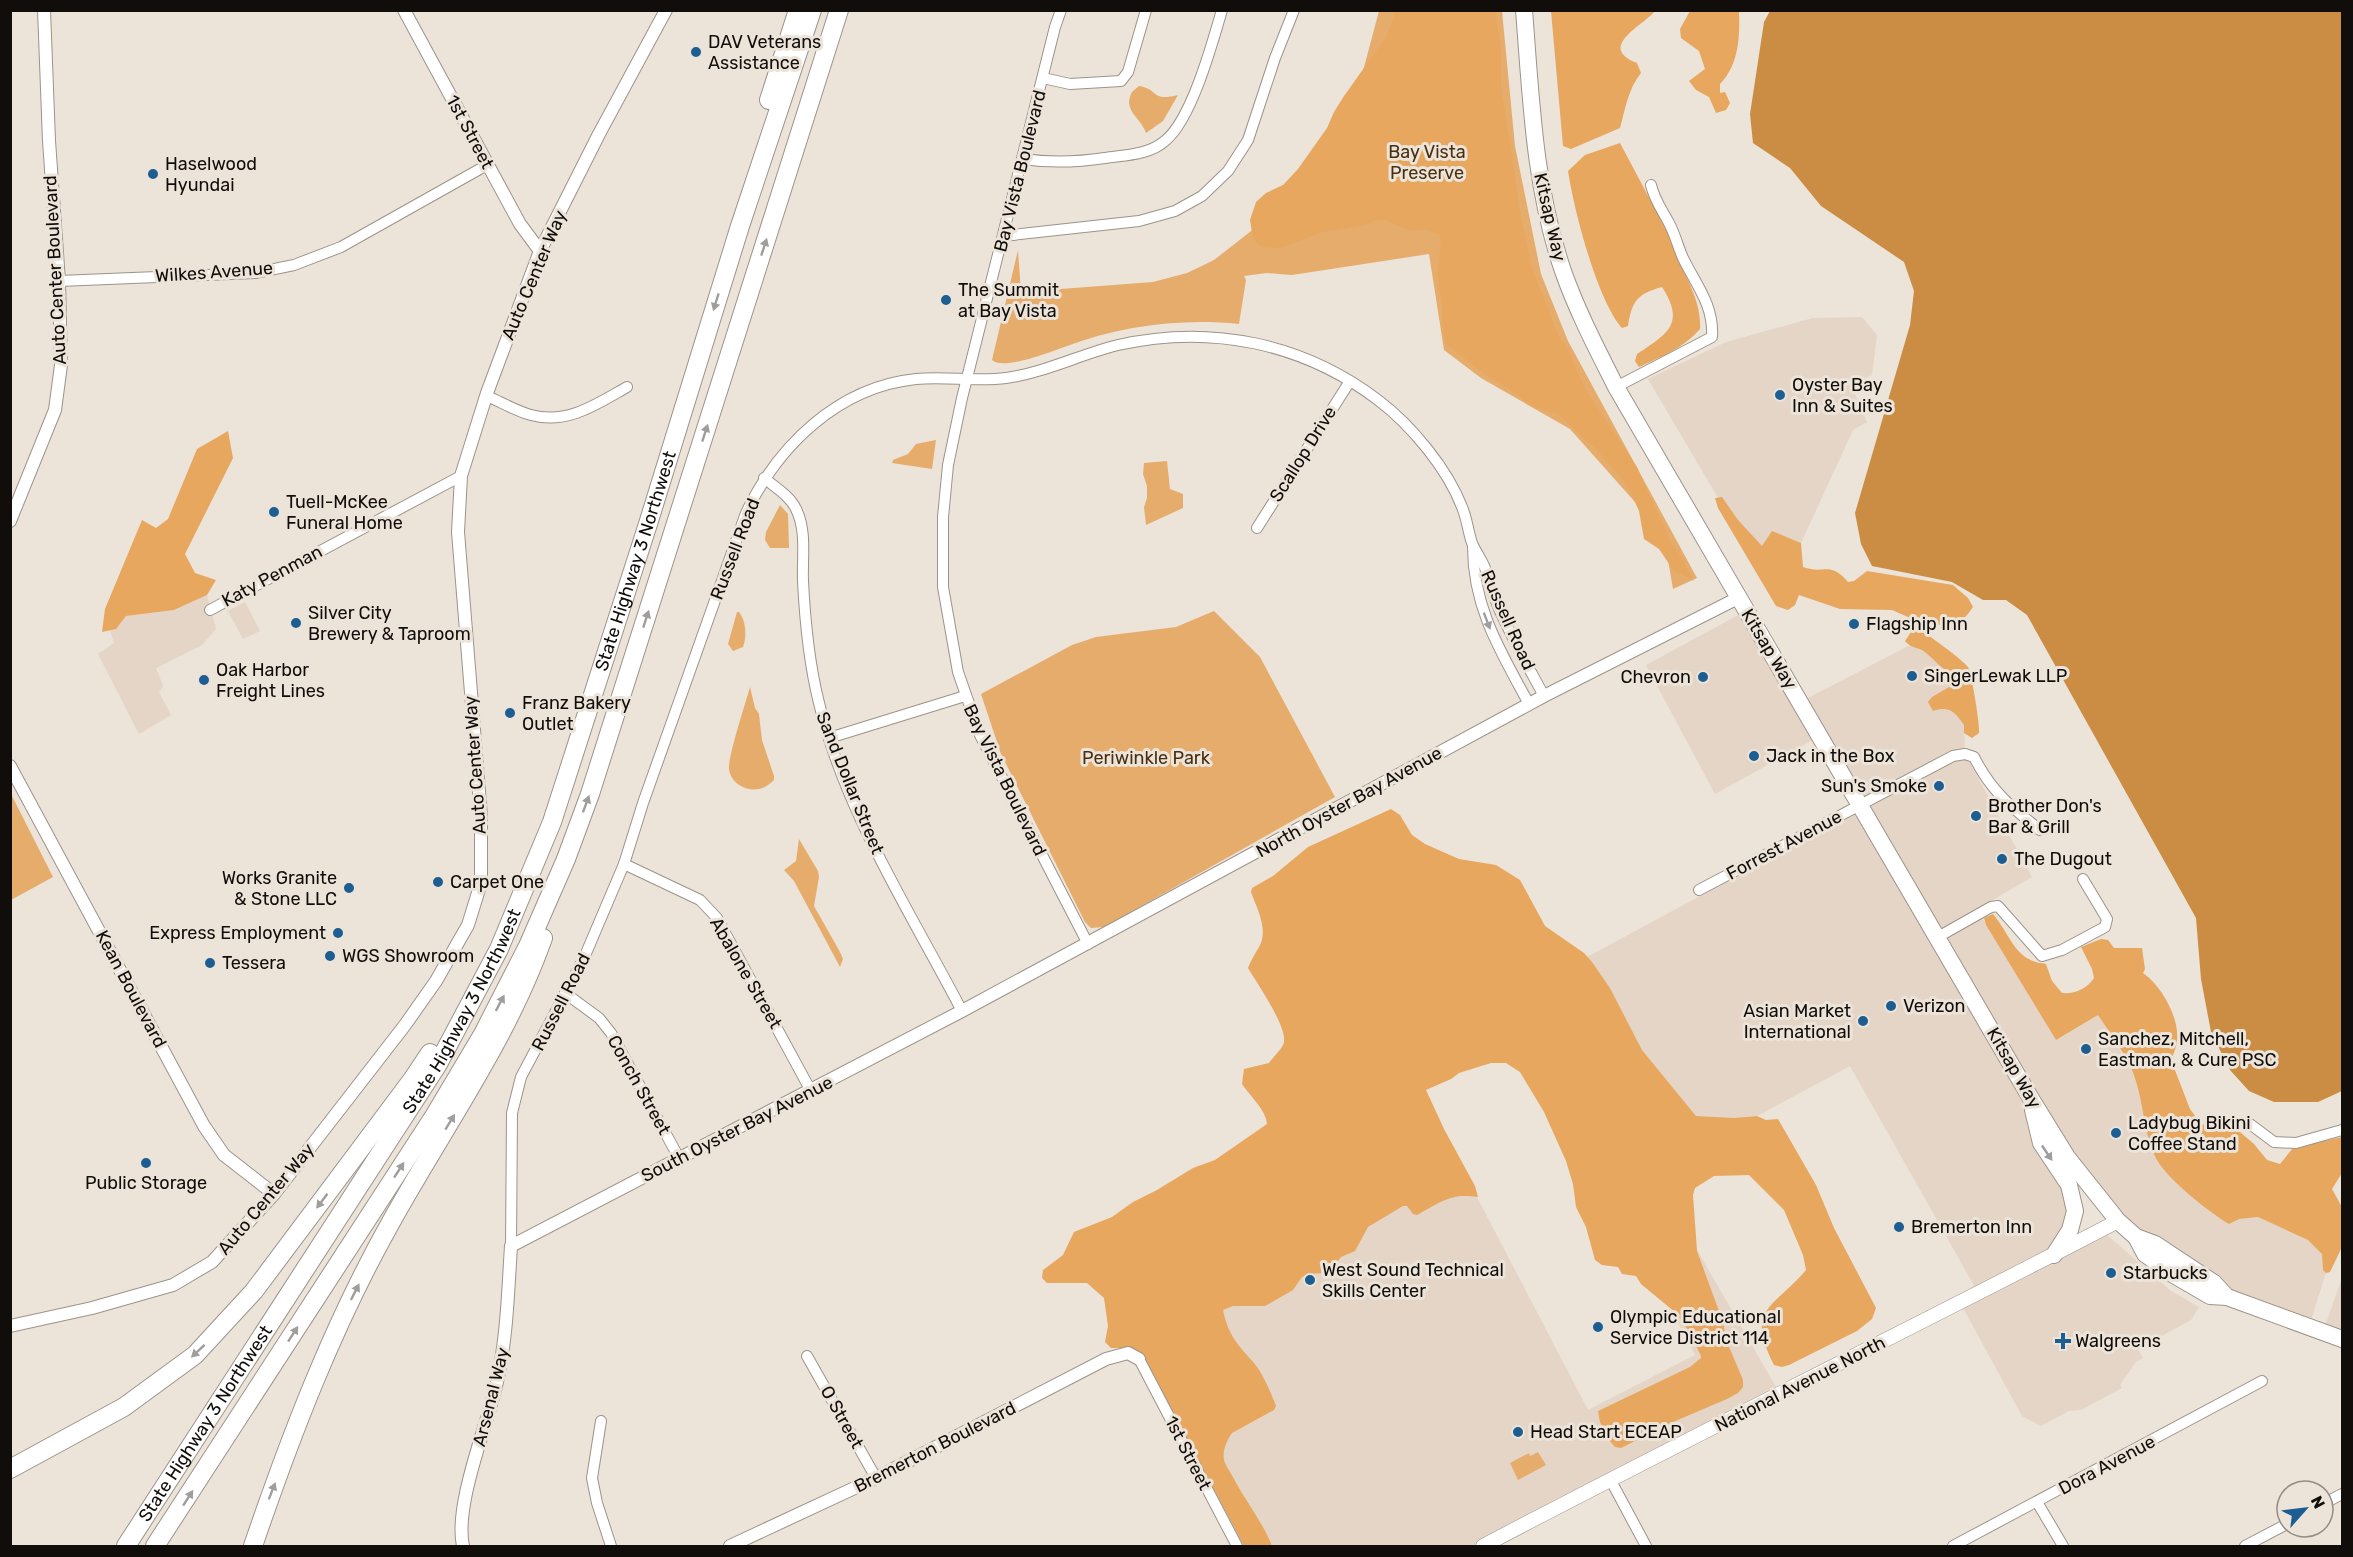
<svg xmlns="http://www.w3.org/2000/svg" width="2353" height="1557" font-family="Rubik,sans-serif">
	<rect width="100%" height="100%" fill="#ece3d9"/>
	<g fill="#e4d5c6">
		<polygon points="1862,317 1877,335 1872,375 1851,385 1867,422 1853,430 1801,543 1787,537 1766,542 1751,554 1648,379 1726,342 1813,318"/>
		<polygon points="207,595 216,629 202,645 156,668 163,686 159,692 171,715 139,734 98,654 114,643 110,630 116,629 126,616 174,610"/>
		<polygon points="245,602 260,631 243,639 228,611"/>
		<polygon points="1744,612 1818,737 1715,794 1646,665"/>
		<polygon points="1922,639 1962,681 1965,754 2032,877 1977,909 2056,1040 2098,1015 2130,1066 2140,1092 2155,1156 2239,1219 2258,1217 2333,1251 2309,1326 2261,1308 2151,1246 2063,1146 1804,700"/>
		<polygon points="1860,810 2001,1052 2070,1195 2072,1215 2055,1246 1976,1289 1850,1066 1757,1116 1734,1118 1696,1116 1642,1050 1610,988 1587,957"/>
		<polygon points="1406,1061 1588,1410 1695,1355 1617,1206 1658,1182 1780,1394 1483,1546 1237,1546 1079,1235"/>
		<polygon points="2107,1235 2171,1291 2199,1307 2191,1320 2138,1349 2143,1358 2136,1362 2120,1385 2122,1388 2081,1410 2069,1411 2041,1426 2022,1416 1963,1308"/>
		<polygon points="2342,1278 2342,1336 2324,1329"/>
	</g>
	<g fill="#e6ac6c">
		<path d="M 1379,11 L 1502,11 L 1515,146 L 1541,274 L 1568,341 L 1697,578 L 1673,589 L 1666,548 L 1651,520 L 1570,429 L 1481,378 L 1444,350 L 1429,254 L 1292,275 L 1267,273 L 1244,276 L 1246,280 L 1239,324 C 1181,318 1121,326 1067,346 C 1053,351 1003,371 992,360 L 1018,250 L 1021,292 L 1153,282 L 1187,273 L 1214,260 L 1269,217 L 1351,116 Z"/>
		<path d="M 1139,86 C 1159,89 1151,102 1178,95 L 1163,121 L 1146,133 C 1141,117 1122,111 1132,92 Z"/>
		<polygon points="936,440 932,469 892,463 893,460 908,454 916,444"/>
		<polygon points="1167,461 1170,489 1183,494 1183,508 1146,525 1144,507 1147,498 1147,486 1143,474 1144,463"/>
		<polygon points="780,505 788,514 789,548 770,548 765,540 766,532"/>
		<polygon points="1214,611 1260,657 1335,797 1104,927 1091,928 1085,922 1001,754 981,694 1072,645 1096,637 1176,627"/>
		<path d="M 737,612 L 739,612 C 746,620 747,637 743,647 L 733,651 L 728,644 Z"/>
		<path d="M 750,687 L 755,708 L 759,714 L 762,740 L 774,776 L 774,780 C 767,787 759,791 749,789 C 739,787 731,780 729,770 C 727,759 746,702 750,687 Z"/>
		<polygon points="10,792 53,877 11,900 10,900"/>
		<polygon points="799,839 818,871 819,877 814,906 840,952 843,959 840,967 794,881 784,870 796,861"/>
		<polygon points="1538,1452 1546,1465 1518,1480 1510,1463 1529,1453 1530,1456"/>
	</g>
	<g fill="#e7a75e">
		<polygon points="1396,11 1495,11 1501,46 1501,85 1521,217 1531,265 1558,335 1568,349 1584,387 1637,467 1671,543 1680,555 1694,581 1674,571 1659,549 1644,539 1639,511 1631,493 1623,480 1598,451 1558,414 1531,406 1514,392 1490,378 1446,344 1442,325 1442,302 1437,276 1441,240 1439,234 1425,229 1412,231 1386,220 1376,220 1366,225 1322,232 1280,248 1262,247 1253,239 1250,220 1256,202 1266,193 1283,185 1298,169 1327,128 1334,112 1344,96 1386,37"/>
		<path d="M 1551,11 L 1655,11 C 1644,25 1596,47 1637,63 L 1641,73 C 1628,89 1625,110 1620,128 L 1571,149 L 1563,146 Z"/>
		<path d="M 1690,11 L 1739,11 C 1740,36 1739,65 1720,84 L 1720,93 L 1725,92 L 1730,103 L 1726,110 L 1716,113 L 1709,97 L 1696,90 L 1689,81 L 1705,69 L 1699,51 L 1681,38 L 1680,29 Z"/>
		<path d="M 1620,143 L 1671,239 C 1679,269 1702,296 1700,329 C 1683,348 1663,356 1639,367 L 1635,361 L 1637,354 C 1667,334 1686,324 1662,287 C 1637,294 1632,301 1628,326 L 1622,328 C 1597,300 1574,210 1568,171 L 1585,155 Z"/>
		<polygon points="228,431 233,458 185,554 195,573 216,580 207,595 174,610 126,616 116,629 102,632 105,609 142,520 156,528 168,519 197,449"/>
		<path d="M 1722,497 L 1738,520 L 1762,546 L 1772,531 L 1801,543 L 1803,567 C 1825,575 1829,560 1848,582 L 1854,581 L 1867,571 L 1953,585 L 1968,598 L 1973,607 C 1958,629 1949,626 1925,623 L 1923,632 C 1930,636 1964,661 1968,667 C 1972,676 1980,724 1979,733 L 1972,738 L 1964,733 L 1964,725 C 1954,711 1949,706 1933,711 L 1928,702 L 1932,697 L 1956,683 L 1953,674 C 1940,669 1934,658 1922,650 C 1915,647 1910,647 1905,641 L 1913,629 L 1908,617 L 1892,610 L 1840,609 L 1799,595 L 1795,605 L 1788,610 L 1776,606 L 1718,508 L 1715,498 Z"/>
		<path d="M 1391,809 L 1400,815 L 1412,835 L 1425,844 L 1459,859 L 1496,865 L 1520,880 L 1545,926 L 1584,953 L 1592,962 L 1610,988 L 1642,1050 L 1696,1116 L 1734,1118 L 1757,1116 L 1766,1120 L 1778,1119 L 1816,1185 L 1834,1228 L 1876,1308 L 1872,1319 L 1857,1331 L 1789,1365 L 1782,1367 L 1774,1365 C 1745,1308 1773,1309 1806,1270 L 1803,1255 L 1784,1210 L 1749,1175 L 1714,1176 L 1695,1188 L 1693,1195 L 1697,1251 L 1723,1322 L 1727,1342 L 1743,1380 L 1743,1387 L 1738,1393 L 1727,1399 L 1673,1422 L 1621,1448 L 1615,1447 L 1609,1440 L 1600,1422 L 1598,1411 L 1690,1367 L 1701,1358 L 1701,1356 L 1688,1330 L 1676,1313 L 1641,1284 L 1636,1276 L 1622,1274 L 1618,1267 L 1602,1265 L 1595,1260 L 1586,1227 L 1576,1207 L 1573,1184 L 1566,1161 L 1544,1112 L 1520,1072 L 1506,1063 L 1491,1063 L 1459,1073 L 1451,1079 L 1426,1090 L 1444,1129 L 1475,1186 L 1478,1197 C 1450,1193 1441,1202 1417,1215 L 1413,1214 L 1407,1206 L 1403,1206 L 1368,1227 L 1355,1251 L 1341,1257 L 1334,1266 L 1322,1273 L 1309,1274 L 1302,1277 L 1293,1290 L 1265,1306 L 1233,1306 L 1223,1310 C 1228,1335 1238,1345 1254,1363 C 1262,1372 1272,1395 1276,1406 L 1274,1410 L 1232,1433 C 1227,1440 1222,1451 1224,1460 C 1226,1467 1232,1474 1235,1481 C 1247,1503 1263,1523 1272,1546 L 1244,1546 L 1200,1463 L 1181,1432 L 1146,1360 L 1127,1348 L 1111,1348 L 1105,1342 L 1108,1326 L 1104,1298 L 1087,1283 L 1047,1283 L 1042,1278 L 1043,1270 L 1063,1255 L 1074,1232 L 1112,1217 L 1133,1202 L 1157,1190 L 1193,1168 L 1215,1160 L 1267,1124 C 1266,1110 1250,1096 1242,1084 L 1244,1069 L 1269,1063 C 1273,1057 1280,1051 1283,1045 C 1291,1031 1256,982 1248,968 C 1251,960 1255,954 1259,947 C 1269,930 1257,909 1251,892 L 1252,888 L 1273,876 L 1308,847 Z"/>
		<path d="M 1993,914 C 2011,935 2014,961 2046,964 L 2052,981 L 2062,993 C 2075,994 2087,989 2094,978 L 2092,969 L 2081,947 L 2101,939 L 2108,940 L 2114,948 L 2142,948 L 2145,969 L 2143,973 C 2162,986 2180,1019 2177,1042 C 2176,1048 2173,1055 2171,1060 L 2190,1109 L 2201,1124 L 2240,1132 L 2254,1144 L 2267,1160 L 2280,1164 L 2293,1148 L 2342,1137 L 2342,1173 L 2332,1189 L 2342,1207 L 2342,1247 L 2330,1272 L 2326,1273 L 2323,1270 L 2322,1254 L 2308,1240 L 2258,1217 L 2239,1219 L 2229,1224 C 2210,1213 2163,1176 2155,1156 C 2142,1128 2144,1095 2130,1066 C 2122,1049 2109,1032 2098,1015 L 2056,1040 L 1986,925 L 1984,918 Z"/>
	</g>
	<polygon fill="#cb8d43" points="1770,11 2342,11 2342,1091 2318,1102 2274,1102 2249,1091 2230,1070 2211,1032 2201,979 2196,918 2027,615 2006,600 1983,600 1952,582 1872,566 1861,544 1855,513 1910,325 1914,291 1904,262 1821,206 1790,168 1753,143 1750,114 1764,22"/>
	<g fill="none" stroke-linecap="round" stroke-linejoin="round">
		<defs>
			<g id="minor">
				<polyline points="1061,10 1055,27 962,398 948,465 943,517 943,587 958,672 980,735 1088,944"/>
				<polyline points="1043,78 1070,84 1121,81 1128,72 1146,10"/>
				<path d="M 1023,159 C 1050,163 1078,162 1105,158 C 1125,155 1150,155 1166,140 C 1192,118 1212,44 1222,10"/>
				<polyline points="1003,236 1139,221 1175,211 1202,196 1228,171 1248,140 1275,58 1294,10"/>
				<polyline points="59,281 255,273 294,265 341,247 487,165"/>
				<path d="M 1616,387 L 1712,337 C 1714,305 1696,285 1683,258 C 1678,247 1675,234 1669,223 C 1662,210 1654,199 1651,185"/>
				<path d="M 487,396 C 501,402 516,411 531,415 C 567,425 597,404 627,387"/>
				<path d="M 764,478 C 775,487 790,496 796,509 C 807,531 802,558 803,581 C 805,622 809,663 819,703 C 845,812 911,913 962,1011"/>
				<polyline points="1257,528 1350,381"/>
				<path d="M 1473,547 C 1473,608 1501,652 1529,704"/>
				<polyline points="210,610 461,476"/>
				<polyline points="829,738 965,696"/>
				<polyline points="624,864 700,900 717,918 811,1091"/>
				<path d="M 1699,890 L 1953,756 L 1965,754 L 1974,757 C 1991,791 2011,807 2040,830"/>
				<polyline points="1938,937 1991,907 1998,906 2042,956 2062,950 2105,927 2107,919 2083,879"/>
				<polyline points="565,993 599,1018 611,1033 679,1158"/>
				<polyline points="2250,1124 2274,1142 2296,1143 2342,1130"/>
				<path d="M 511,1246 L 512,1113 L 521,1077 L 584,958 L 624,864 L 643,803 L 746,513 C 778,446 838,387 916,379 C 946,376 977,382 1006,378 C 1044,373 1081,354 1118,345 C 1210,324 1303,343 1378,400 C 1411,425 1447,468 1462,507 C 1467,519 1468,531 1472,543 C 1476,553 1483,561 1486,571 C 1491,584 1494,598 1500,611 C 1513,640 1529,668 1544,696"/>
				<polyline points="807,1356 876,1478"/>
				<polyline points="1139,1359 1237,1546"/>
				<polyline points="601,1421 592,1478 597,1503 611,1546"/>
				<polyline points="1610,1479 1646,1546"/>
				<polyline points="2037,1502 2063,1546"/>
				<polyline points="2323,1504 2342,1494"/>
				<polyline points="1953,1546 2262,1381"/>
				<polyline points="2245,1546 2287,1524"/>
			</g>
			<g id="tertiary">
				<polyline points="404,10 520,224 540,251"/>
				<polyline points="10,521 55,410 61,365 59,281 49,141 44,10"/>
				<polyline points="10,766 204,1126 224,1155 274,1194"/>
				<polyline points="10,1326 92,1308 173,1285 212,1262 274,1194 405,1025 436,981 468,925 481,883 481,816 458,532 461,476 487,393 540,251 599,134 666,10"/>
				<path d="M 463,1546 C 454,1505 487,1426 497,1382 C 507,1337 508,1292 511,1246 L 962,1011 L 1544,696 L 1738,598"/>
				<polyline points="730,1546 876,1478 1106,1359 1128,1353 1139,1359"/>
			</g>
			<path id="secondary" d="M 1483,1546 C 1693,1435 1907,1331 2118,1221"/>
			<g id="primary">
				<path d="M 1524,10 C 1531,98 1534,187 1563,271 C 1577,311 1597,349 1616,387 L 2030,1097 L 2067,1157 L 2118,1221 L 2136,1237 L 2155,1244 L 2214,1283 L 2227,1297"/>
				<polyline points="2033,1110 2041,1143 2069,1185 2075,1211 2070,1230 2054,1255"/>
				<polyline points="2136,1237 2145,1254 2174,1275 2210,1296 2227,1297 2342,1339"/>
			</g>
			<g id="motorway">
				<polyline points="769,100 798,10"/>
				<polyline points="10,1469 124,1407 195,1355 254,1291 412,1080 430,1053"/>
				<path id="s1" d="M 126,1546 L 438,1064 L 499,949 L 552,822 L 648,524 L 740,226 L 812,10"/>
				<polyline points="155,1546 433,1118 483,1034 528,946 566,859 590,794 839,10"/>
				<path d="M 253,1546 C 291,1435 333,1325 391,1222 C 443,1128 507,1040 543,938"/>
			</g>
		</defs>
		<use href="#minor" stroke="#9c938a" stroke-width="12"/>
		<use href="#tertiary" stroke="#9c938a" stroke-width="14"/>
		<use href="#secondary" stroke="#9c938a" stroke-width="15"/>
		<use href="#primary" stroke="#9c938a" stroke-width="18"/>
		<use href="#motorway" stroke="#9c938a" stroke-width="20"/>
		<use href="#minor" stroke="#fff" stroke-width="10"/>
		<use href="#tertiary" stroke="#fff" stroke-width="12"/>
		<use href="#secondary" stroke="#fff" stroke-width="14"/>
		<use href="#primary" stroke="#fff" stroke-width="16"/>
		<use href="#motorway" stroke="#fff" stroke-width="18"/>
	</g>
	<defs><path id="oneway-solid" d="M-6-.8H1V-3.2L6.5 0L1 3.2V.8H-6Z" transform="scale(1.5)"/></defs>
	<g fill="#9f9e9d">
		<use href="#oneway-solid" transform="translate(764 247) rotate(-72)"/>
		<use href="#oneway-solid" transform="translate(716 302) rotate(107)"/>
		<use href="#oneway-solid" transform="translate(705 433) rotate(-72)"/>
		<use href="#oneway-solid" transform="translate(646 619) rotate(-72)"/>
		<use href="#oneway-solid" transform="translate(1487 621) rotate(69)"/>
		<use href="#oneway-solid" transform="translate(586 804) rotate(-70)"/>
		<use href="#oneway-solid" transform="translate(500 1003) rotate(-62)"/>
		<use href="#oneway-solid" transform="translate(450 1122) rotate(-59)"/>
		<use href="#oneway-solid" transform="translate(2047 1153) rotate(56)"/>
		<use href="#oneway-solid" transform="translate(399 1170) rotate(-57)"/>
		<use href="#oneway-solid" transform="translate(322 1201) rotate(127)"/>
		<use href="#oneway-solid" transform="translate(355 1292) rotate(-63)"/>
		<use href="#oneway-solid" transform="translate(293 1334) rotate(-57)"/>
		<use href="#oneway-solid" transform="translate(198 1351) rotate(137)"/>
		<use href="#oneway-solid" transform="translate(272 1491) rotate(-69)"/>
		<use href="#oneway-solid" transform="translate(188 1498) rotate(-57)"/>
	</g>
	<g fill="#1c5d92" stroke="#ece3d9" stroke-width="2">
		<circle cx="696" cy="52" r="6"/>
		<circle cx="153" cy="174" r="6"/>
		<circle cx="946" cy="300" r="6"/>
		<circle cx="1780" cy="395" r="6"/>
		<circle cx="274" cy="512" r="6"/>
		<circle cx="296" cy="623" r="6"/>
		<circle cx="1854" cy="624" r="6"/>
		<circle cx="1912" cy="676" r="6"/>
		<circle cx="1703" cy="677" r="6"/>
		<circle cx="204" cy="680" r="6"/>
		<circle cx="510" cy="713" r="6"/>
		<circle cx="1754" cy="756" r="6"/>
		<circle cx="1939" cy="786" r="6"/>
		<circle cx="1976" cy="816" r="6"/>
		<circle cx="2002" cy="859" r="6"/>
		<circle cx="438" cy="882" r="6"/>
		<circle cx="349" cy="888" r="6"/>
		<circle cx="338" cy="933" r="6"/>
		<circle cx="330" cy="956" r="6"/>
		<circle cx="210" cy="963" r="6"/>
		<circle cx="1891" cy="1006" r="6"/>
		<circle cx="1863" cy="1021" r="6"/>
		<circle cx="2086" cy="1049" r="6"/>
		<circle cx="2116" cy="1133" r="6"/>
		<circle cx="146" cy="1163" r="6"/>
		<circle cx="1899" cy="1227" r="6"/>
		<circle cx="2111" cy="1273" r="6"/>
		<circle cx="1310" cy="1280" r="6"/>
		<circle cx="1598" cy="1327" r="6"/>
		<path d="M2060 1332h6v6h6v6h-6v6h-6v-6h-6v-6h6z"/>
		<circle cx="1518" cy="1432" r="6"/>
	</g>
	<g text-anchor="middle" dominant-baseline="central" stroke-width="6" stroke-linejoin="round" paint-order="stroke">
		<g font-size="18" fill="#100d0a" stroke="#ece3d9" text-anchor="start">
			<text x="708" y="42">DAV Veterans<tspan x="708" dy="21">Assistance</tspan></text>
			<text x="165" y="164">Haselwood<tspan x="165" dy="21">Hyundai</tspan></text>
			<text x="958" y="290">The Summit<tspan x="958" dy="21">at Bay Vista</tspan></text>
			<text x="1792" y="385">Oyster Bay<tspan x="1792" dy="21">Inn &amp; Suites</tspan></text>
			<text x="286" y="502">Tuell-McKee<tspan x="286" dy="21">Funeral Home</tspan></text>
			<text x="308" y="613">Silver City<tspan x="308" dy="21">Brewery &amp; Taproom</tspan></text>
			<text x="1866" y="624">Flagship Inn</text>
			<text x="216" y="670">Oak Harbor<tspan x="216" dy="21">Freight Lines</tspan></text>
			<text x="1924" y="676">SingerLewak LLP</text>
			<text x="1691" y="677" text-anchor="end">Chevron</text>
			<text x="522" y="703">Franz Bakery<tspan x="522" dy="21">Outlet</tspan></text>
			<text x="1766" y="756">Jack in the Box</text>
			<text x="1927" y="786" text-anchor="end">Sun's Smoke</text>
			<text x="1988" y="806">Brother Don's<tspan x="1988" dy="21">Bar &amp; Grill</tspan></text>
			<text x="2014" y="859">The Dugout</text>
			<text x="337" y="878" text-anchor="end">Works Granite<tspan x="337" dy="21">&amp; Stone LLC</tspan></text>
			<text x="450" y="882">Carpet One</text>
			<text x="326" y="933" text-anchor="end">Express Employment</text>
			<text x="342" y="956">WGS Showroom</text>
			<text x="222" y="963">Tessera</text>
			<text x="1903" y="1006">Verizon</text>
			<text x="1851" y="1011" text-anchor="end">Asian Market<tspan x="1851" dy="21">International</tspan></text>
			<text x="2098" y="1039">Sanchez, Mitchell,<tspan x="2098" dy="21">Eastman, &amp; Cure PSC</tspan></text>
			<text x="2128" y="1123">Ladybug Bikini<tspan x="2128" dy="21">Coffee Stand</tspan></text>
			<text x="146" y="1183" text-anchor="middle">Public Storage</text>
			<text x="1911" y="1227">Bremerton Inn</text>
			<text x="1322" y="1270">West Sound Technical<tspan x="1322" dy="21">Skills Center</tspan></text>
			<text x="2123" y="1273">Starbucks</text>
			<text x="1610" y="1317">Olympic Educational<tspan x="1610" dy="21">Service District 114</tspan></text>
			<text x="2075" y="1341">Walgreens</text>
			<text x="1530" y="1432">Head Start ECEAP</text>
		</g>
		<g font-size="18" fill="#100d0a" stroke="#ece3d9">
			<text transform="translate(470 132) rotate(62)">1st Street</text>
			<text transform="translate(1020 171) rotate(-76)">Bay Vista Boulevard</text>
			<text transform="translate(1550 217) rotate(77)">Kitsap Way</text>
			<text transform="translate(55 270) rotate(-93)">Auto Center Boulevard</text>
			<text transform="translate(214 272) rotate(-4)">Wilkes Avenue</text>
			<text transform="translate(534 275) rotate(-67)">Auto Center Way</text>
			<text transform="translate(1303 454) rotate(-58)">Scallop Drive</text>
			<text transform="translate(735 549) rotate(-69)">Russell Road</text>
			<text stroke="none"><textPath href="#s1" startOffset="1116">State Highway 3 Northwest</textPath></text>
			<text transform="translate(272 576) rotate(-28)">Katy Penman</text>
			<text transform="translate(1508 620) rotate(66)">Russell Road</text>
			<text transform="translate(1769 649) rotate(59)">Kitsap Way</text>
			<text transform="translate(475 765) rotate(-94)">Auto Center Way</text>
			<text transform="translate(1005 780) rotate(64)">Bay Vista Boulevard</text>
			<text transform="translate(850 783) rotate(68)">Sand Dollar Street</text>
			<text transform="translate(1349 802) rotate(-29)">North Oyster Bay Avenue</text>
			<text transform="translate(1784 845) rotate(-28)">Forrest Avenue</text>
			<text transform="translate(746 973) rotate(60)">Abalone Street</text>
			<text transform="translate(131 989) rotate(62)">Kean Boulevard</text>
			<text transform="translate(561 1002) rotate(-63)">Russell Road</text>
			<text stroke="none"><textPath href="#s1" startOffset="632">State Highway 3 Northwest</textPath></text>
			<text transform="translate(2014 1068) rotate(60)">Kitsap Way</text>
			<text transform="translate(639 1085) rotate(61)">Conch Street</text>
			<text transform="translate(737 1129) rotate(-27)">South Oyster Bay Avenue</text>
			<text transform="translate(266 1199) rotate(-50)">Auto Center Way</text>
			<text transform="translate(1800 1384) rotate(-27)">National Avenue North</text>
			<text transform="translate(491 1397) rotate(-76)">Arsenal Way</text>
			<text transform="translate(842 1417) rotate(61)">O Street</text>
			<text stroke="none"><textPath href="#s1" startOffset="146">State Highway 3 Northwest</textPath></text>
			<text transform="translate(935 1447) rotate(-27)">Bremerton Boulevard</text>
			<text transform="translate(1188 1453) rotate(63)">1st Street</text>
			<text transform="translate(2107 1465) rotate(-28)">Dora Avenue</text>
		</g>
		<g font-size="18" fill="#492f0f" stroke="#ece3d9">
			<text x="1427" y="152">Bay Vista<tspan x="1427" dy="21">Preserve</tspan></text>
			<text x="1146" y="758">Periwinkle Park</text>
		</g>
	</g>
	<rect width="2353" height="1557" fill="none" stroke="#100d0a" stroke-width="24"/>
	<g transform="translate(2305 1509) rotate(62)"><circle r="28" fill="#ece3d9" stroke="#948d86" stroke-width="1.5"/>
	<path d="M0-4.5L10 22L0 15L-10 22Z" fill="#1c5d92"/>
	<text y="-9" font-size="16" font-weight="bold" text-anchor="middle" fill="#100d0a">N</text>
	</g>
</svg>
